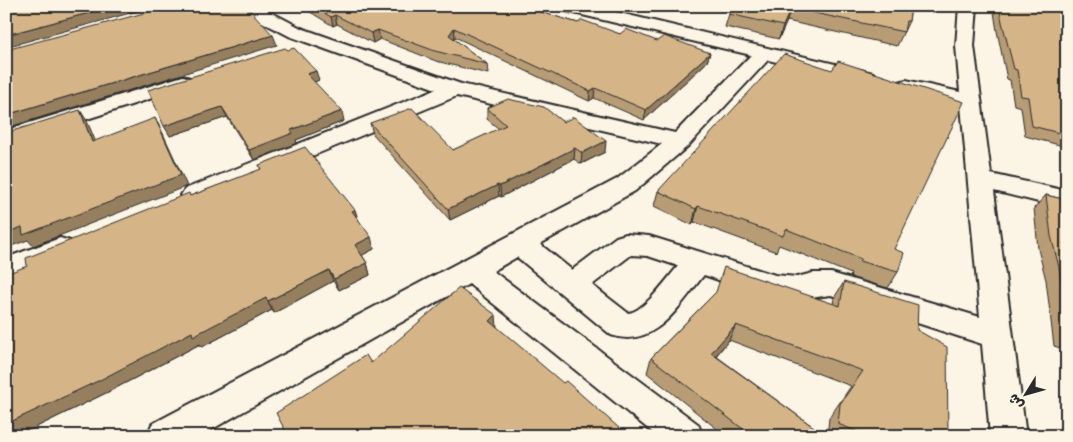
<svg xmlns="http://www.w3.org/2000/svg" width="1073" height="442" font-family="Sriracha,'Playpen Sans Arabic',sans-serif">
	<rect width="100%" height="100%" fill="#fcf5e5"/>
	<filter id="ink" filterUnits="userSpaceOnUse"><feTurbulence type="fractalNoise" baseFrequency=".02" numOctaves="2"/><feDisplacementMap in="SourceGraphic" scale="10" xChannelSelector="R" yChannelSelector="G"/><feConvolveMatrix kernelMatrix="1 2 1 2 8 2 1 2 1" color-interpolation-filters="sRGB"/></filter>
	<g filter="url(#ink)">
		<g fill="none" stroke-linecap="round" stroke-linejoin="round">
			<defs>
				<g id="minor">
					<path d="M 237,6 L 259,6 L 301,28 L 461,84 L 675,133 L 751,55 L 561,10 L 559,6 L 590,6 L 873,73 L 876,77 L 873,81 L 866,83 L 768,60 L 688,146 L 635,191 L 540,244 L 572,270 L 616,237 L 626,234 L 649,236 L 775,275 L 797,277 L 813,273 L 831,273 L 980,317 L 961,105 L 899,90 L 896,86 L 899,82 L 906,80 L 960,92 L 956,46 L 959,6 L 977,6 L 974,46 L 991,174 L 1067,191 L 1067,209 L 994,191 L 1026,436 L 990,436 L 982,344 L 831,295 C 819,296 806,300 796,301 C 767,301 732,284 704,275 C 680,304 655,350 611,335 L 517,257 L 493,271 L 698,424 L 703,436 L 657,436 L 469,284 L 200,436 L 147,436 L 152,424 L 617,179 L 662,144 L 457,96 L 203,201 L 194,204 L 185,201 L 181,195 L 185,189 L 436,89 L 289,36 L 239,10 ZM 631,255 L 648,256 L 678,266 C 667,279 644,312 628,313 L 592,285 Z"/>
					<polygon points="183,76 190,78 193,82 190,86 6,145 6,130"/>
					<polygon points="60,238 70,241 74,248 70,255 6,281 6,258"/>
				</g>
			</defs>
			<use href="#minor" stroke="#2b2b2b" stroke-width="4"/>
			<use href="#minor" fill="#fcf5e5" fill-rule="evenodd"/>
		</g>
		<g fill="#b79c75" stroke="#2b2b2b">
			<polygon points="295,6 520,6 578,23 620,34 710,53 707,62 644,120 594,98 589,101 455,37 454,39 487,64 488,74 436,61 380,39 373,43 337,24 333,26 307,10 304,11"/>
			<polygon points="733,6 911,6 909,21 897,46 787,21 779,39 725,27 729,14"/>
			<polygon points="993,6 1067,6 1067,147 1025,136 1021,107 1014,105 1010,80 1007,79 997,31"/>
			<polygon points="288,50 319,80 314,82 344,121 296,140 297,143 254,160 227,117 170,136"/>
			<polygon points="487,108 563,122 605,152 581,164 574,159 501,197 499,196 450,220 373,134 370,123 453,150 499,129 487,119"/>
			<polygon points="259,165 355,210 358,219 374,249 362,255 367,263 370,275 339,290 333,281 274,313 272,310 202,347 200,344 112,390 18,436 6,436 27,266 190,196 261,170"/>
			<polygon points="658,191 894,249 898,272 888,288 850,277 851,274 779,245 776,252 694,222 692,225 654,206"/>
			<polygon points="1046,195 1067,200 1067,352 1066,350 1054,346 1046,280 1038,249 1034,208"/>
			<polygon points="844,282 917,330 948,436 827,436 829,418 851,386 729,340 716,356 826,436 726,436 647,373 651,358 715,293 833,304 834,298"/>
		</g>
		<g fill="#957f5f" stroke="#2b2b2b">
			<polygon points="115,6 156,6 6,47 6,35"/>
			<polygon points="303,6 306,6 307,10 304,11"/>
			<polygon points="791,8 787,21 779,39 783,26"/>
			<polygon points="335,15 337,24 333,26 331,17"/>
			<polygon points="454,28 455,37 451,45 449,35"/>
			<polygon points="378,30 380,39 373,43 371,33"/>
			<polygon points="273,35 277,45 6,128 6,115"/>
			<polygon points="710,53 707,62 644,120 646,110"/>
			<polygon points="316,71 319,80 310,84 307,74"/>
			<polygon points="595,88 594,98 589,101 590,91"/>
			<polygon points="222,107 227,117 170,136 164,126"/>
			<polygon points="80,110 87,121 100,152 92,142"/>
			<polygon points="342,111 344,121 296,140 297,143 254,160 249,150 291,130"/>
			<polygon points="155,118 161,129 187,186 33,246 28,240 6,248 6,233"/>
			<polygon points="606,141 605,152 581,164 582,153"/>
			<polygon points="575,148 574,159 501,197 500,186"/>
			<polygon points="498,185 499,196 450,220 448,209"/>
			<polygon points="698,206 694,222 692,225 696,209"/>
			<polygon points="355,210 359,222 352,211"/>
			<polygon points="371,237 374,249 359,257 355,245"/>
			<polygon points="367,263 370,275 339,290 334,279"/>
			<polygon points="329,270 333,281 274,313 268,301"/>
			<polygon points="266,298 272,310 202,347 200,344 112,390 18,436 6,436 6,424 192,332"/>
			<polygon points="496,315 497,328 490,321"/>
			<polygon points="736,325 729,340 705,368 711,353"/>
		</g>
		<g fill="#d5b588" stroke="#2b2b2b">
			<polygon points="6,6 115,6 6,35"/>
			<polygon points="170,6 244,6 248,8 273,35 6,115 6,50"/>
			<polygon points="313,6 520,6 578,23 582,20 620,34 626,29 657,41 664,36 710,53 646,110 595,88 590,91 454,28 449,35 487,64 435,51 378,30 371,33 335,15 331,17"/>
			<polygon points="733,6 911,6 909,21 906,21 904,32 791,8 783,26 729,14"/>
			<polygon points="999,6 1067,6 1067,135 1032,126 1028,97 1021,96 1017,70 1014,69 1002,22"/>
			<polygon points="285,48 288,50 294,48 316,71 307,74 342,111 291,130 293,133 249,150 222,107 164,126 148,90"/>
			<polygon points="784,54 832,70 838,61 841,62 964,102 894,249 904,253 898,272 859,261 861,259 786,229 783,236 698,206 696,209 658,191"/>
			<polygon points="508,99 544,107 563,122 574,117 606,141 582,153 575,148 500,186 498,185 448,209 370,123 412,108 453,150 506,125 487,108"/>
			<polygon points="80,110 92,142 155,118 181,175 23,235 22,227 6,233 6,133"/>
			<polygon points="305,147 355,210 352,211 371,237 355,245 367,263 334,279 329,270 268,301 266,298 193,336 192,332 100,380 6,424 6,274 27,266 26,258 189,193 190,196 261,169 259,165"/>
			<polygon points="1046,195 1067,200 1067,318 1059,267 1051,236"/>
			<polygon points="724,267 840,306 844,282 918,305 917,330 947,347 948,436 868,436 838,424 840,404 863,371 736,325 711,353 826,436 752,436 651,358 716,292"/>
			<polygon points="459,288 496,315 490,321 563,383 566,381 628,436 288,436 276,413 366,355 371,363"/>
		</g>
	</g>
	<rect width="1073" height="442" fill="none" stroke="#fcf5e5" stroke-width="25"/>
	<rect x="12" y="12" width="1048" height="417" fill="none" stroke="#2b2b2b" stroke-width="2" filter="url(#ink)"/>
	<g transform="translate(1026 394) rotate(233)" stroke="#fcf5e5" stroke-width="4" paint-order="stroke">
	<path d="M0-4L9 19L0 12L-9 19Z" fill="#2b2b2b"/>
	<text y="-8" font-size="14" font-weight="bold" text-anchor="middle" fill="#2b2b2b">ش</text>
	</g>
</svg>
